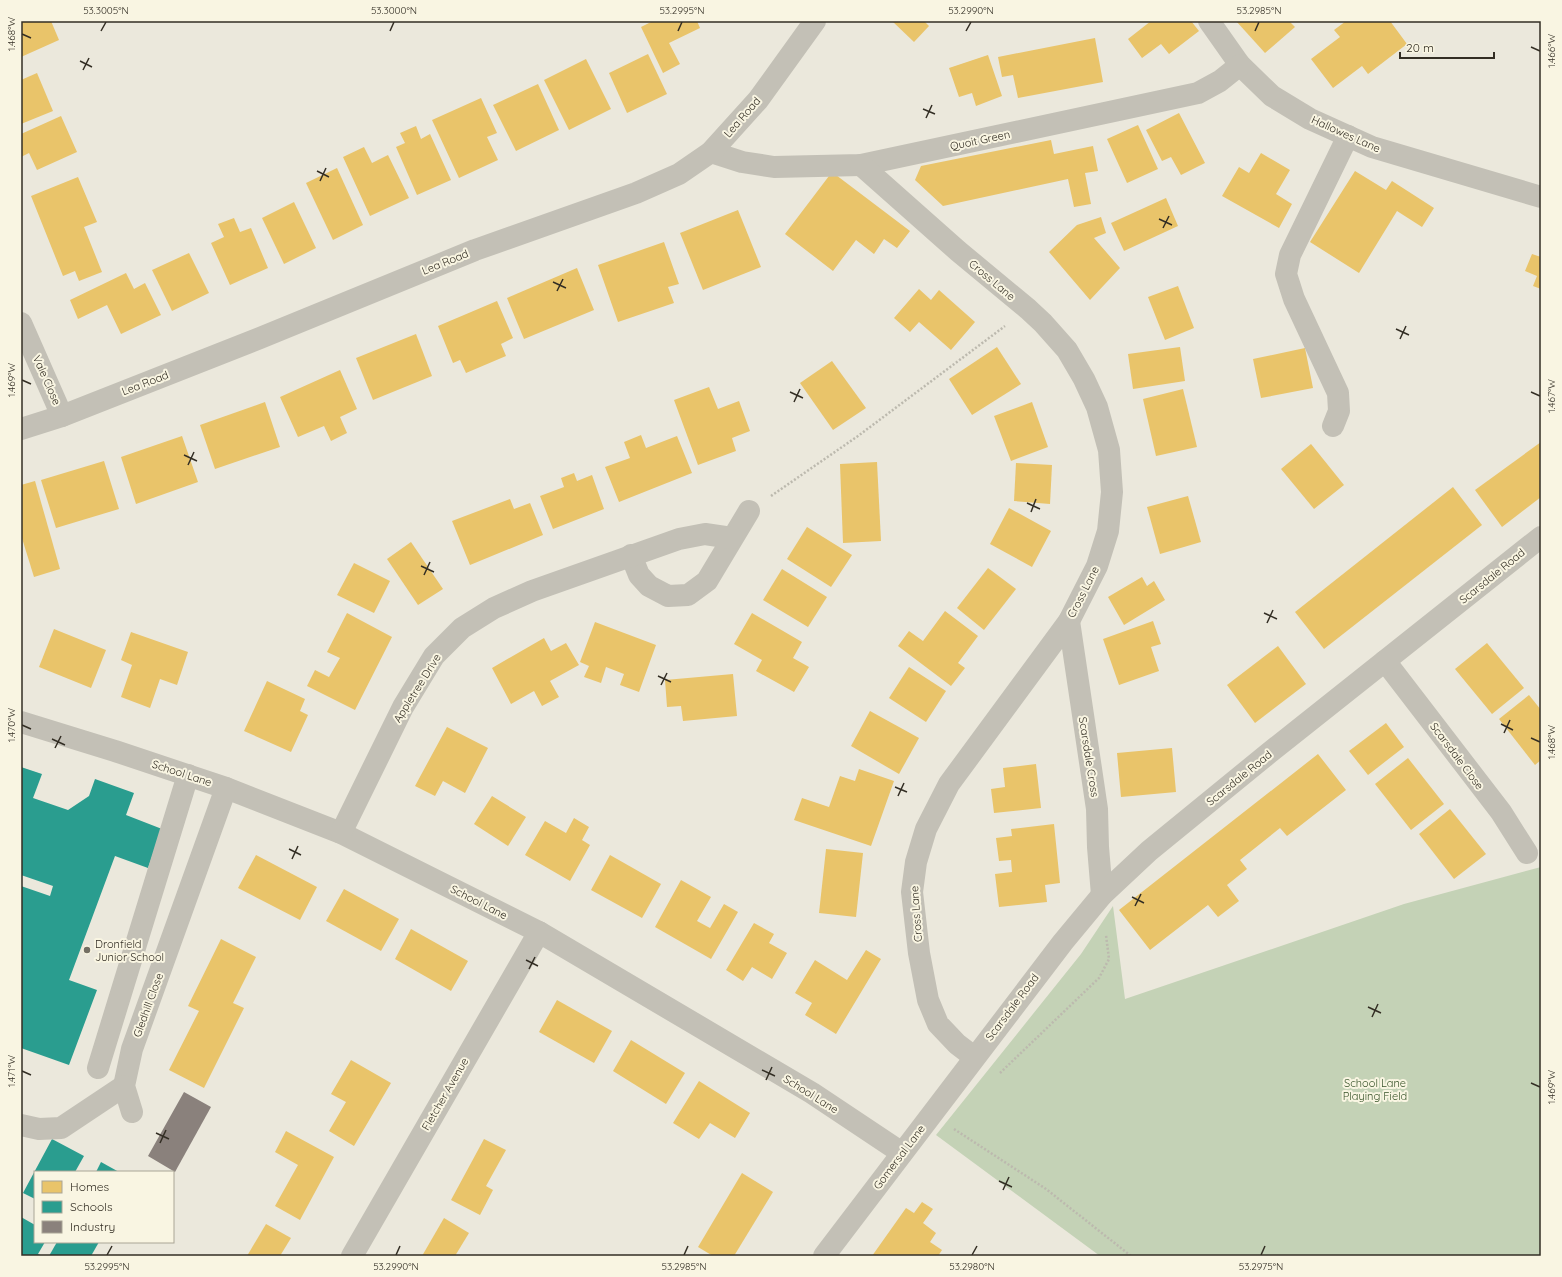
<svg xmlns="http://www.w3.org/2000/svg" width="1562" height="1277" font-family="Quicksand,sans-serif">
	<rect width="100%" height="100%" fill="#ebe8dc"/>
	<polygon fill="#c4d2b6" points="1541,867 1541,1256 1100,1256 936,1135 1081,954 1113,906 1125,999 1404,904"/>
	<g fill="#e9c46a">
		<polygon points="21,21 51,21 59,40 21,57"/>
		<polygon points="653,21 697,21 700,28 669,43 680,64 663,73 641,27"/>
		<polygon points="892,21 924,21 929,26 914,42"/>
		<polygon points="1151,21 1191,21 1199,31 1169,54 1161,44 1142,58 1128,39"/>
		<polygon points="1236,21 1289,21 1295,27 1265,53"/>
		<polygon points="1346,21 1390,21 1407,44 1368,74 1362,66 1333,88 1311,59 1340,37 1334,30"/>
		<polygon points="1095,38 1103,82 1018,98 1013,75 1002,77 998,57"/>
		<polygon points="648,54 667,94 627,113 609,73"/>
		<polygon points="988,55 1002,96 976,106 972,93 959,97 949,68"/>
		<polygon points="586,59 611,109 569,130 544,80"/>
		<polygon points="37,73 53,111 21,124 21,80"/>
		<polygon points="538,84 559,130 516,151 493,105"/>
		<polygon points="481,98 497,133 487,137 498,160 459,178 432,120"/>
		<polygon points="1179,113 1205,163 1181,175 1171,157 1162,161 1146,130"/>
		<polygon points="61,116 77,152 37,170 29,153 21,157 21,134"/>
		<polygon points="1138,125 1158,169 1127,183 1107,139"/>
		<polygon points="416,126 421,139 430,134 451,180 417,195 396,147 405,143 400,133"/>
		<polygon points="1051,140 1054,154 1093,146 1098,171 1085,173 1091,204 1074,207 1068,179 943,206 915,180 921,166"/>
		<polygon points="364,147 372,163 388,155 409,198 370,216 343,157"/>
		<polygon points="1261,153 1290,170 1276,194 1292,204 1279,228 1222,196 1239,167 1249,173"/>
		<polygon points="337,168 363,225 333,240 306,183"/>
		<polygon points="1355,171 1386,190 1392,181 1434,208 1422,227 1397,211 1359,273 1310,242"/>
		<polygon points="832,172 910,231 897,248 884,239 874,254 856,240 833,271 785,234"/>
		<polygon points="78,177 97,222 84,227 102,272 79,281 75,271 63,276 31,196"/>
		<polygon points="1166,198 1178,226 1124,251 1111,223"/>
		<polygon points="294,202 316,248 284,264 262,218"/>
		<polygon points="738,210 761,267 703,290 680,233"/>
		<polygon points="1101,217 1106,233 1094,238 1120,268 1090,300 1049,252 1077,225"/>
		<polygon points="234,218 240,232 251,228 268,268 230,285 211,243 224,237 218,224"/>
		<polygon points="664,242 679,284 668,287 674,303 618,322 598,265"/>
		<polygon points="189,253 209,293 172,311 152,270"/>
		<polygon points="1532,254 1541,257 1541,289 1533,286 1537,276 1525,271"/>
		<polygon points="577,268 594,310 524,339 507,298"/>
		<polygon points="126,273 134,289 145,283 161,315 121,334 107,305 78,319 70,300"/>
		<polygon points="1178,286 1194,328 1165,340 1148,297"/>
		<polygon points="919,289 931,300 939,290 975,322 951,350 919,322 910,332 894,318"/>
		<polygon points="497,301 513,338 501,344 506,356 466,373 460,360 453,363 438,326"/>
		<polygon points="416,334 432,376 373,400 356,358"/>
		<polygon points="997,347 1021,384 972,415 949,379"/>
		<polygon points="1180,347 1185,381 1133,389 1128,354"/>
		<polygon points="1305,348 1313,388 1261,398 1253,359"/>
		<polygon points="832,361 866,408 833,430 800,383"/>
		<polygon points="340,370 357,409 340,417 347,433 331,441 324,426 298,437 280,397"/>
		<polygon points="709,387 718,409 739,401 750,431 732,438 736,451 698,465 674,400"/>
		<polygon points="1183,389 1197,447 1156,456 1143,399"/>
		<polygon points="265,402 280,447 215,469 200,425"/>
		<polygon points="1032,402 1048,447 1011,461 994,416"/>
		<polygon points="641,435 646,448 677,436 692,473 619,502 605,467 630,458 624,442"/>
		<polygon points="182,436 198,482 136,504 121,457"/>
		<polygon points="1541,442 1541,497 1502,527 1475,490"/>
		<polygon points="1311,444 1344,485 1314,509 1281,469"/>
		<polygon points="104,461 119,509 56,528 41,480"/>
		<polygon points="877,462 881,541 843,543 840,464"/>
		<polygon points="1016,463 1052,465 1050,504 1014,501"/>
		<polygon points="574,473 577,481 592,475 604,509 553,529 540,496 564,487 561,478"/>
		<polygon points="35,481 60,569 34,577 21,535 21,485"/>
		<polygon points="1453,487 1482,525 1324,649 1295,612"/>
		<polygon points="1188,496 1201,542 1160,554 1147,507"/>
		<polygon points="510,499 514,509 530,503 543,535 470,565 452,521"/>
		<polygon points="1009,508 1051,531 1032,567 990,544"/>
		<polygon points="807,527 852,555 831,587 787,559"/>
		<polygon points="411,542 443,589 418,605 387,559"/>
		<polygon points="354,563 390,581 374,613 337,595"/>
		<polygon points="988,568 1016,589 984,630 957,608"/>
		<polygon points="782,569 827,597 808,627 763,600"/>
		<polygon points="1142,577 1147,586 1154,581 1165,600 1124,625 1108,597"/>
		<polygon points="945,611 978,636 958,663 965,668 951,686 898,646 909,631 923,641"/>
		<polygon points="347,613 392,637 355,710 307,686 315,670 329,677 340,658 327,652"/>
		<polygon points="752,613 802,642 793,658 809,667 794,692 756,671 762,660 734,644"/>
		<polygon points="1153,621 1161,644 1151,647 1159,671 1119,685 1103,639"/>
		<polygon points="595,622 656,645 639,692 620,685 624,674 606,667 601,683 584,677 589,666 580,662"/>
		<polygon points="54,629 106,650 91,688 39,667"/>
		<polygon points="131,632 188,652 177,685 160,679 150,708 121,697 132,665 121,660"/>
		<polygon points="544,638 551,651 566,643 579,665 550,681 559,697 542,706 534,691 511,704 492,668"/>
		<polygon points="1487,643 1524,688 1492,714 1455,669"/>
		<polygon points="1278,646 1306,684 1255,723 1227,685"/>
		<polygon points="909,667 946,691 926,722 889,698"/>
		<polygon points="733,674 737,716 683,721 681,706 667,707 665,680"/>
		<polygon points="267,681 305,699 300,711 308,715 291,752 244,731"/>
		<polygon points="1529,695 1541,710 1541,760 1535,765 1499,719"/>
		<polygon points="870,711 919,738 899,774 851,746"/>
		<polygon points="1386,723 1404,747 1368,775 1349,751"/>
		<polygon points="447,727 488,748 465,793 443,781 435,796 415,786"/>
		<polygon points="1172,748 1176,792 1121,797 1117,753"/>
		<polygon points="1318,754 1346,790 1287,836 1280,828 1240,860 1247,869 1227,885 1239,901 1218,917 1208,905 1150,950 1119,910"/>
		<polygon points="1408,758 1444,804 1411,830 1375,784"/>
		<polygon points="1036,764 1041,808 994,813 991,789 1005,787 1003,768"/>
		<polygon points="859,769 894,781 871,846 794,820 802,798 829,807 840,776 855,781"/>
		<polygon points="492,796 526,817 508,846 474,824"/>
		<polygon points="1450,809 1486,854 1454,879 1419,834"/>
		<polygon points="574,818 589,827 582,840 590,845 570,881 525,855 545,821 566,833"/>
		<polygon points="1054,824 1060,883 1045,885 1047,902 999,907 995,874 1012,872 1011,860 999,861 996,838 1012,836 1011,829"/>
		<polygon points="826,849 863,853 856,917 819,913"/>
		<polygon points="256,855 317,887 300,920 238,888"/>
		<polygon points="610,855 661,884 642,918 591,890"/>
		<polygon points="681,880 711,897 697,921 710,928 724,904 738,912 711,959 655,927"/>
		<polygon points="344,889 399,919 381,951 326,921"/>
		<polygon points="754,923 774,934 769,943 787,953 772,979 752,967 743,981 726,970"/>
		<polygon points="411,929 468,961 451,991 395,959"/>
		<polygon points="221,939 256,957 233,1003 244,1008 204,1088 169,1070 199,1011 188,1006"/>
		<polygon points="866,950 881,959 836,1034 805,1015 812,1003 795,993 815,960 847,980"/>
		<polygon points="557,1000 612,1031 594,1063 539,1032"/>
		<polygon points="631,1040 685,1073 666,1104 613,1071"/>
		<polygon points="351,1060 391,1083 354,1146 329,1131 346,1102 331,1094"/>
		<polygon points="699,1081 750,1113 735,1138 710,1123 699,1139 673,1123"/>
		<polygon points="286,1131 334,1157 300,1220 275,1206 298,1165 275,1152"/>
		<polygon points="484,1139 506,1150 486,1186 493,1190 480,1215 451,1200"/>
		<polygon points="742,1173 773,1192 734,1256 713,1256 698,1247"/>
		<polygon points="922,1202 933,1209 923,1223 936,1233 930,1242 942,1250 938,1256 872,1256 906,1208 914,1213"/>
		<polygon points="444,1218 469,1233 455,1256 422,1256"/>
		<polygon points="266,1224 291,1238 280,1256 247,1256"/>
	</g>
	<g fill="#2a9d8f">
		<polygon points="21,767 42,774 33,798 68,810 89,796 95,779 134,793 126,815 162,829 148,868 115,856 69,980 97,990 69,1065 21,1048 21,886 50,896 53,886 21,875"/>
		<polygon points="52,1139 84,1156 75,1172 35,1172 35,1199 23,1193"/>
		<polygon points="101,1162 119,1172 96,1172"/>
		<polygon points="21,1217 35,1225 35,1242 45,1242 38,1254 43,1256 21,1256"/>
		<polygon points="57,1242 99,1242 91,1256 49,1256"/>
	</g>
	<polygon fill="#8a817c" points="184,1092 211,1107 175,1172 148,1156"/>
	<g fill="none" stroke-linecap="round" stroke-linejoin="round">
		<g stroke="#bcb9ae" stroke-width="2.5" stroke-dasharray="2 2" stroke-linecap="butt">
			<polyline points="771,496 858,436 1005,326"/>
			<polyline points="1000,1073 1099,978 1109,959 1106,935"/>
			<polyline points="954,1129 1046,1189 1131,1256"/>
		</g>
		<g stroke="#c3c0b6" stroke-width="22">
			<polyline points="1209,21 1240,65 1272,96 1310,119 1372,147 1541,197"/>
			<polyline points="711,152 742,162 774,167 861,165 1198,93 1220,81 1240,65"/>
			<polyline points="861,165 958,251 1028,309 1043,323 1067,350 1084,379 1097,407 1109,450 1112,492 1108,531 1097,566 1069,621 949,784 926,829 916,862 912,892 919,953 928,1000 938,1024 957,1044 974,1057"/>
			<polyline points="21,323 62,416"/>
			<polyline points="1333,426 1339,411 1338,393 1294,299 1286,274 1290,255 1348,136"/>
			<polyline points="21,429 62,416 260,338 475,250 636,193 679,174 711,152 758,100 815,21"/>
			<polyline points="631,555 639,575 649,586 668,596 688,595 707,581 749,511"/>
			<polyline points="1069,621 1097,809 1098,847 1102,895"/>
			<polyline points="1385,661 1501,812 1527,853"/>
			<polyline points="21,722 115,751 226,788 341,833 539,932 812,1093 902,1153"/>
			<polyline points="341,833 403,707 434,656 462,628 494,608 532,591 679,539 705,534 732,538"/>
			<polyline points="98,1068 188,775"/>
			<polyline points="132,1112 124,1086 132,1049 226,788"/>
			<polyline points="21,1125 39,1129 61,1128 124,1086"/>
			<polyline points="352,1256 539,932"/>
			<polyline points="824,1256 1063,942 1102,895 1149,851 1269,753 1541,537"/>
		</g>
	</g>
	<path fill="none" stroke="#332e24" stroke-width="1.5" d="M 101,31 L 106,22M 390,31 L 394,22M 678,31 L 682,22M 966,31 L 971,22M 1255,31 L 1259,22M 22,34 L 31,38M 1531,47 L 1540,51M 80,61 L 92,67M 83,70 L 89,58M 923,109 L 935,114M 926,118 L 932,105M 317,171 L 329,177M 320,181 L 326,168M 1159,219 L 1172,225M 1163,228 L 1169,216M 553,282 L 566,288M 557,291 L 563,279M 1396,329 L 1409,335M 1400,339 L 1406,326M 22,380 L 31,384M 790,392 L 803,398M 1531,392 L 1540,396M 794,402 L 800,389M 184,455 L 197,461M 188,465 L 194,452M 1027,503 L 1040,509M 1031,512 L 1036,499M 421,566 L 434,572M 424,575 L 430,562M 1264,613 L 1277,619M 1267,623 L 1273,610M 658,676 L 671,682M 661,685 L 667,673M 1501,724 L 1513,730M 22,725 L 31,729M 1504,733 L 1510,720M 1531,738 L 1540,742M 52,739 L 65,745M 55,748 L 61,736M 895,787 L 907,792M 898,796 L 904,783M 289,849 L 301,855M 292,859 L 298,846M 1132,897 L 1144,903M 1135,906 L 1141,894M 526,960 L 538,966M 529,969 L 535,957M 1368,1007 L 1381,1013M 1372,1017 L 1378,1004M 762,1070 L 775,1076M 22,1071 L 31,1075M 766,1080 L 772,1067M 1531,1083 L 1540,1087M 156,1133 L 169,1139M 160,1143 L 166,1130M 999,1181 L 1012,1187M 1003,1190 L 1009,1177M 107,1255 L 112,1246M 396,1255 L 400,1246M 684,1255 L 688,1246M 972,1255 L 977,1246M 1261,1255 L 1265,1246"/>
	<circle fill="#736f64" stroke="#f9f5e2" stroke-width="1.5" cx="87" cy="950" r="4"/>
	<g text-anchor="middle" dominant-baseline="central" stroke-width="4" stroke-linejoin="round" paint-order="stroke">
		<g font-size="11" fill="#332e24" stroke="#f9f5e2">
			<text transform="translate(742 117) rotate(-49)">Lea Road</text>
			<text transform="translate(1346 134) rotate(24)">Hallowes Lane</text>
			<text transform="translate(980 140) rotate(-12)">Quoit Green</text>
			<text transform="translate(445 262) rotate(-22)">Lea Road</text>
			<text transform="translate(992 280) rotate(40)">Cross Lane</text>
			<text transform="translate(47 380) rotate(66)">Vale Close</text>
			<text transform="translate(145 383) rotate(-21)">Lea Road</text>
			<text transform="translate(1492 576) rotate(-39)">Scarsdale Road</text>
			<text transform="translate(1083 592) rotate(-63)">Cross Lane</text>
			<text transform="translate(417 688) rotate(-58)">Appletree Drive</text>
			<text transform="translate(1457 756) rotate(53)">Scarsdale Close</text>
			<text transform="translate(1089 757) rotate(81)">Scarsdale Cross</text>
			<text transform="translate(182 773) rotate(18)">School Lane</text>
			<text transform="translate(1239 778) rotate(-39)">Scarsdale Road</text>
			<text transform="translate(479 902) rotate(27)">School Lane</text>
			<text transform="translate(916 914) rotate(-94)">Cross Lane</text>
			<text transform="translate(148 1005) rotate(-70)">Gledhill Close</text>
			<text transform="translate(1012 1007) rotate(-53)">Scarsdale Road</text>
			<text transform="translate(445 1094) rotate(-60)">Fletcher Avenue</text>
			<text transform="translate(811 1094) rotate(32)">School Lane</text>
			<text transform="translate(899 1157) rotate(-53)">Gomersal Lane</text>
		</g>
		<g font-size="11" fill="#332e24" stroke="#f9f5e2" text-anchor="start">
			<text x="95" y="944">Dronfield<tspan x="95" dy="13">Junior School</tspan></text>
		</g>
		<g font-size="11" fill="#365228" stroke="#f9f5e2">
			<text x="1375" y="1083">School Lane<tspan x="1375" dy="13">Playing Field</tspan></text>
		</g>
	</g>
	<rect width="1562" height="1277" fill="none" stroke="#f9f5e2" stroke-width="44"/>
	<rect x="34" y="1171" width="140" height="72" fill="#f9f5e2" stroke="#aaa596"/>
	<rect x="42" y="1181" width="20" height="12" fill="#e9c46a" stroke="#aaa596"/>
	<text x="70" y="1191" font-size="12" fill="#332e24">Homes</text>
	<rect x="42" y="1201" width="20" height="12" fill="#2a9d8f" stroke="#aaa596"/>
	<text x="70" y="1211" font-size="12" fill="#332e24">Schools</text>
	<rect x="42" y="1221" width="20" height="12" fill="#8a817c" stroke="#aaa596"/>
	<text x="70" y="1231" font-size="12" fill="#332e24">Industry</text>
	<path d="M1400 52v6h94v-6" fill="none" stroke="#332e24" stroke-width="2"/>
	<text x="1406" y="52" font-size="12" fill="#332e24" stroke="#f9f5e2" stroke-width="3" paint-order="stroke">20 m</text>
	<rect x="22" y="22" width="1518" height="1233" fill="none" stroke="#332e24" stroke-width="1.5"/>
	<g font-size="10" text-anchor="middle" fill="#332e24">
		<text x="106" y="14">53.3005°N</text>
		<text x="394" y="14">53.3000°N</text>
		<text x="682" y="14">53.2995°N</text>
		<text x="971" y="14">53.2990°N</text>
		<text x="1259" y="14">53.2985°N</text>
		<text transform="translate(11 34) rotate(-90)" y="4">1.468°W</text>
		<text transform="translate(1551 51) rotate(-90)" y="4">1.466°W</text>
		<text transform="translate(11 380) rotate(-90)" y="4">1.469°W</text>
		<text transform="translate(1551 396) rotate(-90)" y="4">1.467°W</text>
		<text transform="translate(11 725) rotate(-90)" y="4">1.470°W</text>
		<text transform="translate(1551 742) rotate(-90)" y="4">1.468°W</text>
		<text transform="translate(11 1071) rotate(-90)" y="4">1.471°W</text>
		<text transform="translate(1551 1087) rotate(-90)" y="4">1.469°W</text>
		<text x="107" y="1270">53.2995°N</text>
		<text x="396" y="1270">53.2990°N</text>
		<text x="684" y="1270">53.2985°N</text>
		<text x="972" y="1270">53.2980°N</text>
		<text x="1261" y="1270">53.2975°N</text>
	</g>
</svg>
